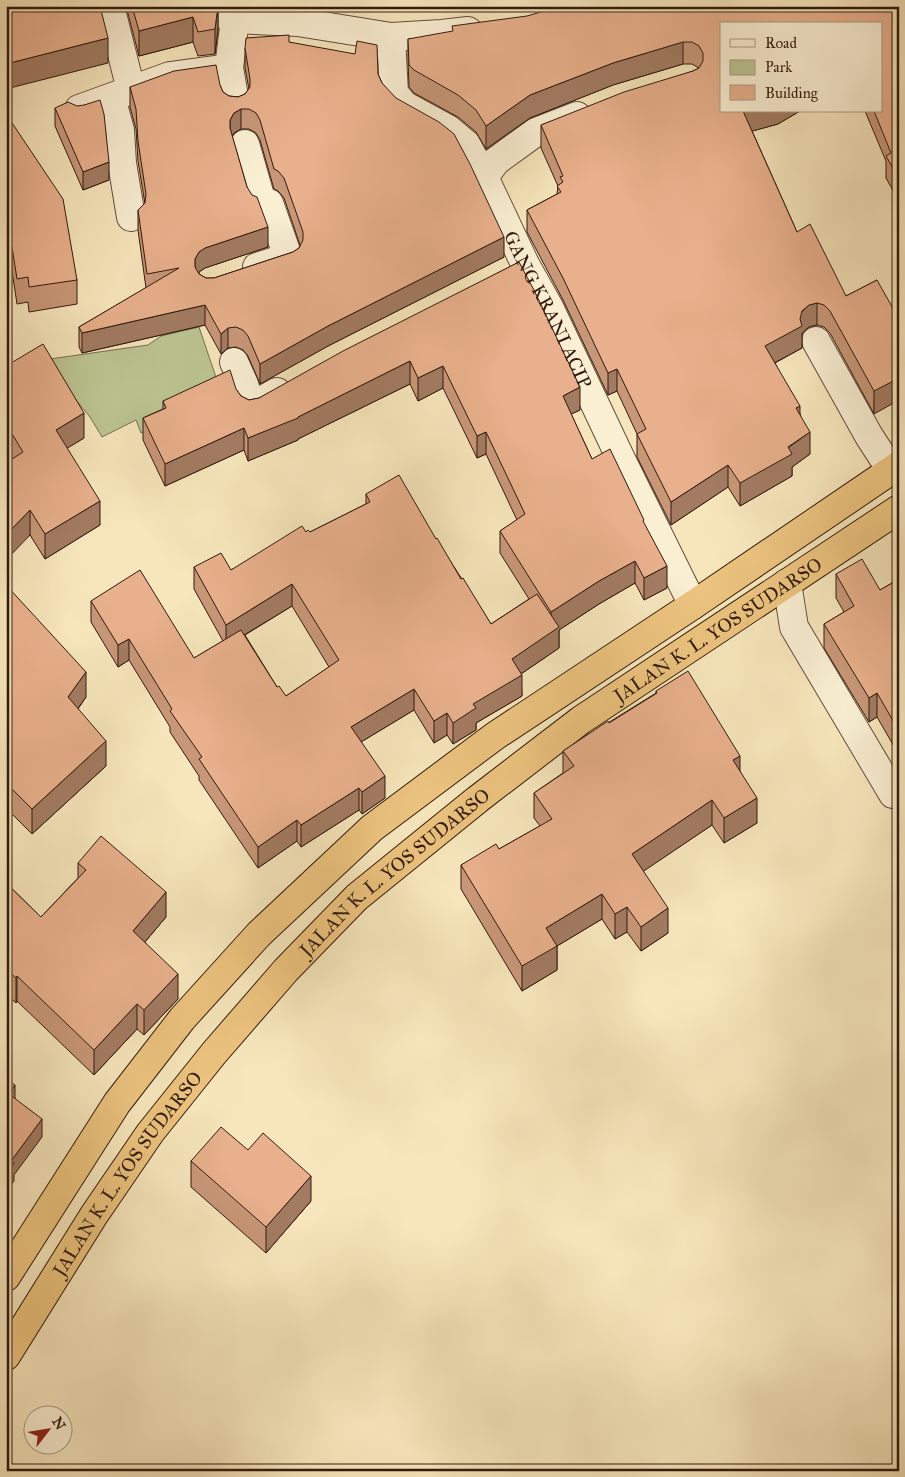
<svg xmlns="http://www.w3.org/2000/svg" width="905" height="1477" font-family="'IM FELL Great Primer',serif">
	<rect width="100%" height="100%" fill="#f7e6bc"/>
	<filter id="stains"><feTurbulence type="fractalNoise" baseFrequency=".004" numOctaves="4"/><feColorMatrix values="0 0 0 0 .2 0 0 0 0 .09 0 0 0 0 .02 0 0 0 .5 -.17"/></filter>
	<radialGradient id="worn" r=".72"><stop offset=".6" stop-color="#630" stop-opacity="0"/><stop offset="1" stop-color="#630" stop-opacity=".3"/></radialGradient>
	<polygon fill="#bbc592" stroke="#767050" points="199,327 222,395 141,433 136,420 102,437 90,417 43,360 148,345 161,336"/>
	<g fill="none" stroke-linecap="round" stroke-linejoin="round">
		<defs>
			<g id="minor">
				<polyline points="110,6 131,90"/>
				<polyline points="203,6 235,19 298,22 391,37 442,34 468,31"/>
				<path id="s1" d="M 391,37 L 394,93 L 404,105 L 448,129 L 466,144 L 484,177 L 525,264 L 549,307 L 620,457 L 693,605"/>
				<polyline points="111,98 120,130 122,163 131,217"/>
				<polyline points="235,102 229,68 235,19"/>
				<polyline points="79,109 170,76 229,68"/>
				<polyline points="245,144 262,203 269,203 288,257 257,267"/>
				<polyline points="484,177 496,161 536,132 577,116"/>
				<polyline points="816,341 869,436 891,470"/>
				<polyline points="234,362 244,384 251,407 277,392"/>
				<polyline points="787,583 794,627 893,794"/>
			</g>
			<g id="highway">
				<polyline points="6,1277 117,1103 182,1019 259,934 372,828 495,736 693,605 899,465"/>
				<path id="s2" d="M 6,1356 L 94,1215 L 150,1133 L 214,1053 L 286,970 L 357,897 L 478,799 L 581,720 L 899,509"/>
			</g>
		</defs>
		<use href="#minor" stroke="#634d3a" stroke-width="30"/>
		<use href="#highway" stroke="#321a0e" stroke-width="30"/>
		<use href="#minor" stroke="#faefd3" stroke-width="28"/>
		<use href="#highway" stroke="#ecc37e" stroke-width="28"/>
	</g>
	<g fill="#c89778" stroke="#321a0e" fill-rule="evenodd">
		<polygon points="126,6 218,6 218,29 215,54 198,56 193,42 139,56"/>
		<polygon points="503,6 527,6 503,10"/>
		<polygon points="899,6 899,201 886,178 886,161 865,111 881,111 881,24 721,111 800,111 778,124 752,131 797,232 846,296 877,280 874,414 830,333 824,327 817,325 809,327 802,333 802,348 775,363 800,414 810,454 792,467 792,476 740,506 728,487 671,525 637,457 637,434 617,391 608,395 563,300 527,232 527,210 557,194 558,186 541,148 541,125 693,71 699,68 692,64 683,64 613,85 530,118 486,149 476,132 458,117 414,93 409,87 408,61 408,39"/>
		<path d="M 289,42 L 378,74 L 382,83 L 504,257 L 328,346 L 260,384 L 248,356 L 243,350 L 236,347 L 228,348 L 221,354 L 205,325 L 82,353 L 79,347 L 79,327 L 146,288 L 138,230 L 138,210 L 145,204 L 138,161 L 136,129 L 130,107 L 130,87 L 220,85 L 223,92 L 229,96 L 238,97 L 245,94 L 249,89 L 245,68 L 245,48 ZM 241,129 L 249,129 L 256,133 L 260,140 L 274,189 L 278,191 L 284,198 L 300,245 L 299,248 L 293,252 L 214,278 L 206,278 L 199,274 L 199,272 L 205,268 L 268,247 L 247,187 L 232,136 L 234,133 Z"/>
		<polygon points="55,108 109,180 83,190 55,126"/>
		<polygon points="6,114 77,280 77,304 29,312 28,302 17,304 12,271 6,275"/>
		<path d="M 519,262 L 580,410 L 571,414 L 592,459 L 644,524 L 667,588 L 644,600 L 635,583 L 599,604 L 559,630 L 559,648 L 521,674 L 522,696 L 476,723 L 476,730 L 453,744 L 447,735 L 434,743 L 414,710 L 361,742 L 385,798 L 362,814 L 359,810 L 301,847 L 297,841 L 258,868 L 199,780 L 199,776 L 170,732 L 170,727 L 129,660 L 118,667 L 91,622 L 91,601 L 194,658 L 223,641 L 194,589 L 194,567 L 231,570 L 306,532 L 310,532 L 366,504 L 366,494 L 436,539 L 491,624 L 529,599 L 500,553 L 500,531 L 517,520 L 486,454 L 477,458 L 443,388 L 418,401 L 410,384 L 298,439 L 298,440 L 248,461 L 244,450 L 165,486 L 143,440 L 143,418 L 163,409 L 163,401 L 236,389 L 241,396 L 249,400 L 259,398 ZM 292,606 L 329,667 L 286,696 L 277,687 L 245,635 Z"/>
		<polygon points="6,366 84,438 67,448 100,525 45,559 30,535 12,459 6,449"/>
		<polygon points="836,574 880,590 899,579 899,755 877,717 869,722 824,648 824,624 844,612 836,598"/>
		<polygon points="6,585 86,697 78,709 106,766 32,834 11,813 6,817"/>
		<polygon points="656,691 740,771 757,823 724,843 712,825 643,871 668,933 641,951 627,932 615,939 602,919 557,946 557,970 522,991 461,889 461,865 499,849 540,826 534,818 534,793 563,773 563,751 656,693"/>
		<polygon points="78,863 166,917 145,942 178,999 144,1035 137,1029 94,1075 17,1001 16,1003 6,994 6,883 41,917 78,878"/>
		<polygon points="191,1161 311,1201 266,1253 191,1187"/>
	</g>
	<g fill="#a27b62" stroke="#321a0e">
		<polygon points="218,6 218,29 215,54 215,29"/>
		<polygon points="193,17 193,42 139,56 139,31"/>
		<polygon points="108,38 108,63 6,89 6,64"/>
		<polygon points="683,42 683,64 613,85 530,118 486,149 486,126 530,95 613,63"/>
		<polygon points="241,109 241,129 234,133 230,140 230,120 234,113"/>
		<polygon points="742,111 800,111 778,124 742,134"/>
		<polygon points="109,162 109,180 83,190 83,172"/>
		<polygon points="268,227 268,247 205,268 199,272 195,279 195,259 199,252 205,248"/>
		<polygon points="504,237 504,257 328,346 260,384 260,364 328,326"/>
		<polygon points="12,247 12,271 6,275 6,250"/>
		<polygon points="817,303 817,325 809,327 802,333 802,348 765,368 765,346 809,305"/>
		<polygon points="205,305 205,325 82,353 82,333"/>
		<polygon points="228,328 228,348 221,354 221,334"/>
		<polygon points="410,361 410,384 298,439 298,440 248,461 248,438 298,417"/>
		<polygon points="443,366 443,388 418,401 418,378"/>
		<polygon points="617,369 617,391 608,395 608,373"/>
		<polygon points="899,370 899,400 874,414 874,391 896,372"/>
		<polygon points="580,387 580,410 563,418 563,396"/>
		<polygon points="800,406 800,428 796,408"/>
		<polygon points="84,413 84,438 56,455 56,430"/>
		<polygon points="244,428 244,450 165,486 165,464"/>
		<polygon points="486,432 486,454 477,458 477,436"/>
		<polygon points="810,432 810,454 792,467 792,476 740,506 740,483"/>
		<polygon points="728,465 728,487 671,525 671,502"/>
		<polygon points="100,501 100,525 45,559 45,534"/>
		<polygon points="30,510 30,535 6,560 6,535"/>
		<polygon points="635,561 635,583 599,604 559,630 559,648 515,678 522,675 522,696 476,723 476,730 453,744 453,723 512,659 551,632 551,612 599,581"/>
		<polygon points="667,566 667,588 644,600 644,578"/>
		<polygon points="292,584 292,606 226,646 226,625"/>
		<polygon points="129,639 129,660 118,667 118,645"/>
		<polygon points="86,672 86,697 68,722 68,697"/>
		<polygon points="414,689 414,710 351,748 351,727"/>
		<polygon points="877,693 877,717 869,722 869,698"/>
		<polygon points="447,713 447,735 434,743 434,721"/>
		<polygon points="106,741 106,766 32,834 32,809"/>
		<polygon points="740,756 740,781 733,760"/>
		<polygon points="385,776 385,798 362,814 362,792"/>
		<polygon points="11,788 11,813 6,817 6,792"/>
		<polygon points="359,788 359,810 301,847 301,825"/>
		<polygon points="757,798 757,823 724,843 724,818"/>
		<polygon points="712,800 712,825 632,879 632,854"/>
		<polygon points="297,820 297,841 258,868 258,847"/>
		<polygon points="166,892 166,917 133,956 133,931"/>
		<polygon points="602,894 602,919 557,946 557,970 522,991 522,966 546,928"/>
		<polygon points="627,907 627,932 615,939 615,914"/>
		<polygon points="668,908 668,933 641,951 641,927"/>
		<polygon points="178,974 178,999 144,1035 144,1010"/>
		<polygon points="17,976 17,1001 16,1003 16,978"/>
		<polygon points="137,1004 137,1029 94,1075 94,1050"/>
		<polygon points="15,1085 15,1104 9,1094"/>
		<polygon points="42,1119 42,1137 14,1175 14,1181 6,1192 6,1174 11,1161"/>
		<polygon points="311,1176 311,1201 266,1253 266,1227"/>
	</g>
	<g fill="#e8b08c" stroke="#321a0e" fill-rule="evenodd">
		<polygon points="6,6 100,6 108,38 6,64"/>
		<polygon points="132,6 218,6 215,29 198,32 193,17 139,31"/>
		<polygon points="562,6 899,6 899,179 886,156 891,153 874,111 881,111 881,24 721,24 721,111 743,111 797,232 810,224 846,296 877,280 899,319 899,370 896,372 899,378 874,391 830,311 824,305 817,303 809,305 802,311 800,319 802,326 765,346 800,406 796,408 810,432 788,447 792,454 740,483 728,465 671,502 637,434 646,429 617,369 608,373 563,278 527,210 561,192 557,186 563,182 560,177 563,176 541,125 624,92 693,71 699,68 703,61 703,53 699,46 692,42 683,42 613,63 530,95 486,126 476,110 458,95 414,70 409,65 408,39 453,31 452,26 527,16"/>
		<path d="M 289,35 L 289,42 L 355,54 L 357,41 L 377,45 L 378,74 L 382,83 L 396,98 L 439,122 L 454,134 L 470,164 L 504,237 L 328,326 L 260,364 L 248,336 L 243,330 L 236,327 L 228,328 L 221,334 L 205,305 L 82,333 L 79,327 L 179,268 L 147,274 L 138,210 L 145,203 L 146,194 L 138,141 L 136,109 L 130,87 L 174,71 L 216,65 L 220,85 L 223,92 L 229,96 L 238,97 L 245,94 L 250,87 L 250,79 L 245,48 L 246,38 ZM 241,109 L 249,109 L 256,113 L 260,120 L 274,169 L 278,171 L 284,178 L 303,232 L 303,240 L 299,248 L 293,252 L 214,278 L 206,278 L 199,274 L 195,267 L 195,259 L 199,252 L 205,248 L 268,227 L 257,197 L 252,195 L 247,187 L 230,128 L 230,120 L 234,113 Z"/>
		<polygon points="100,100 104,114 109,162 83,172 55,108 68,102 77,106 84,105"/>
		<polygon points="6,114 63,199 77,280 29,287 28,277 17,279 12,247 6,250"/>
		<polygon points="519,262 535,292 580,387 563,396 592,459 610,449 644,520 643,521 667,566 644,578 635,561 599,581 551,612 500,531 525,514 486,432 477,436 443,366 418,378 410,361 298,417 298,418 248,438 244,428 165,464 143,418 166,408 163,401 230,370 236,389 241,396 249,400 259,398 343,351"/>
		<polygon points="43,344 84,413 56,430 100,501 45,534 30,510 6,535 6,463 23,452 6,424 6,366"/>
		<polygon points="399,475 436,539 437,538 461,579 463,578 491,624 537,594 559,627 512,659 522,675 473,704 476,708 453,723 447,713 434,721 414,689 351,727 385,776 362,792 359,788 301,825 297,820 258,847 199,759 202,757 170,711 172,709 129,639 118,645 91,601 140,570 194,658 241,630 277,687 279,686 286,696 339,660 292,584 226,625 194,567 221,553 231,570 302,526 306,532 308,530 310,532 370,502 366,494"/>
		<polygon points="862,559 880,590 899,579 899,731 877,693 869,698 824,624 854,606 836,574"/>
		<polygon points="6,585 86,672 68,697 106,741 32,809 11,788 6,792"/>
		<polygon points="688,671 740,756 733,760 757,798 724,818 712,800 632,854 668,908 641,927 627,907 615,914 602,894 546,928 557,946 522,966 461,865 496,844 499,849 552,819 534,793 574,766 563,751 608,721 609,723 657,693 656,691"/>
		<polygon points="101,836 166,892 133,931 178,974 144,1010 137,1004 94,1050 17,976 16,978 6,969 6,883 41,917 86,870 78,863"/>
		<polygon points="6,1079 15,1085 9,1094 42,1119 11,1161 14,1163 6,1174"/>
		<polygon points="221,1127 248,1150 263,1133 311,1176 266,1227 191,1161"/>
	</g>
	<g text-anchor="middle" dominant-baseline="central" stroke-width="4.5" stroke-linejoin="round" paint-order="stroke">
		<g font-size="19" fill="#321a0e" stroke="#faefd3">
			<text stroke="none"><textPath href="#s1" startOffset="330">GANG KRANI ACIP</textPath></text>
			<text stroke="none"><textPath href="#s2" startOffset="1029">JALAN K. L. YOS SUDARSO</textPath></text>
			<text stroke="none"><textPath href="#s2" startOffset="624">JALAN K. L. YOS SUDARSO</textPath></text>
			<text stroke="none"><textPath href="#s2" startOffset="219">JALAN K. L. YOS SUDARSO</textPath></text>
		</g>
	</g>
	<rect width="905" height="1477" fill="none" stroke="#f7e6bc" stroke-width="25"/>
	<rect x="8" y="8" width="890" height="1462" fill="none" stroke="#321a0e" stroke-width="2.5"/>
	<rect x="12" y="12" width="880" height="1452" fill="none" stroke="#321a0e"/>
	<rect x="720" y="22" width="162" height="90" fill="#faefd3" stroke="#aa9a84"/>
	<rect x="730" y="39" width="25" height="8" fill="#faefd3" stroke="#aa9a84"/>
	<text x="765" y="48" font-size="15" fill="#321a0e">Road</text>
	<rect x="730" y="60" width="25" height="15" fill="#bbc592" stroke="#aa9a84"/>
	<text x="765" y="72" font-size="15" fill="#321a0e">Park</text>
	<rect x="730" y="85" width="25" height="15" fill="#e8b08c" stroke="#aa9a84"/>
	<text x="765" y="98" font-size="15" fill="#321a0e">Building</text>
	<g transform="translate(48 1430) rotate(59)"><circle r="24" fill="#faefd3" stroke="#aa9a84"/>
	<path d="M0-4L9 19L0 12L-9 19Z" fill="#8f2418"/>
	<text y="-8" font-size="14" font-weight="bold" text-anchor="middle" fill="#321a0e">N</text>
	</g>
	<rect width="100%" height="100%" filter="url(#stains)"/>
	<rect width="100%" height="100%" fill="url(#worn)"/>
</svg>
